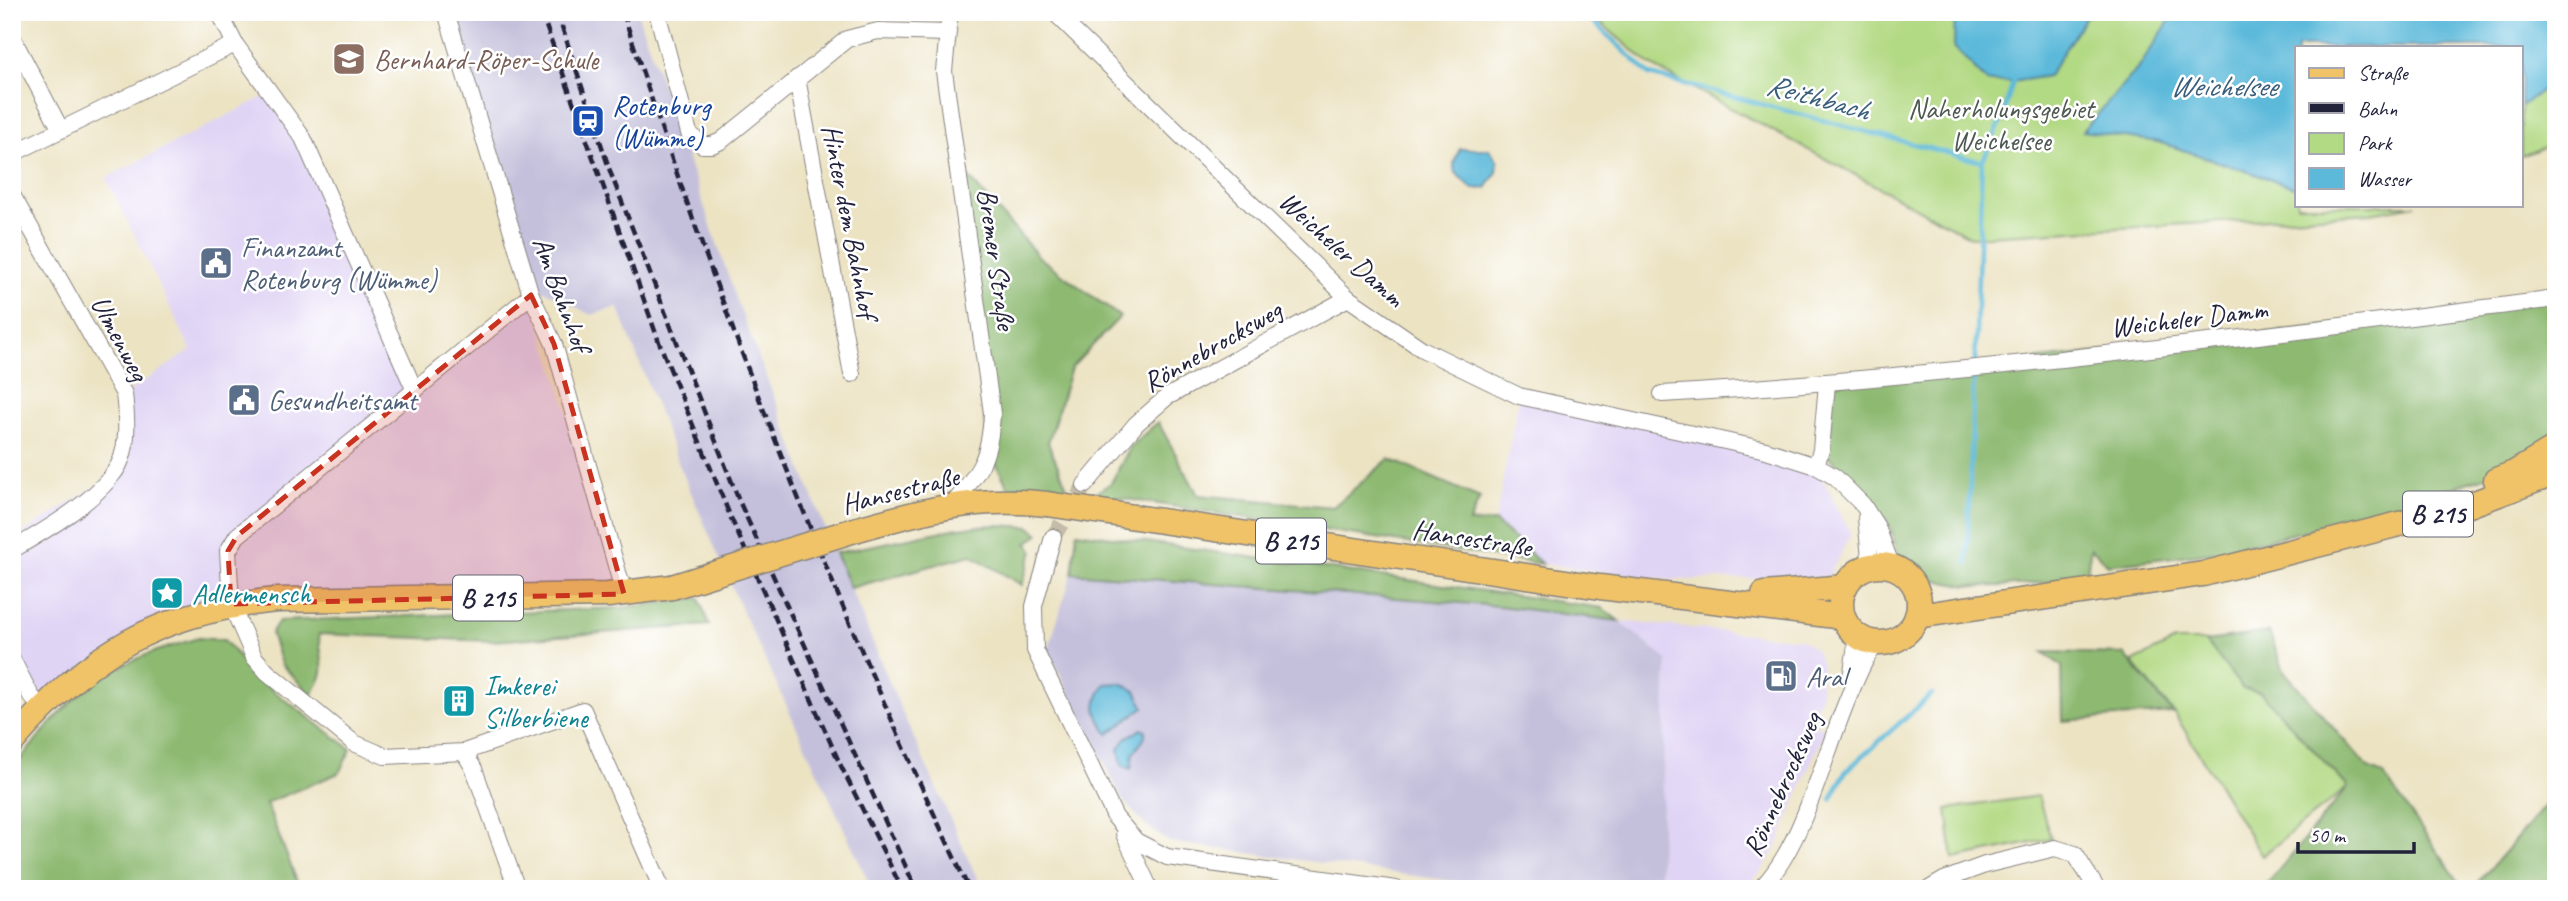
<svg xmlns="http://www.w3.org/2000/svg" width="2568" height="901" font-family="Caveat,sans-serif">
	<rect width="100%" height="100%" fill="#fff"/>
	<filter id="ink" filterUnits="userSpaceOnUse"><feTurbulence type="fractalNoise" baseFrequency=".0143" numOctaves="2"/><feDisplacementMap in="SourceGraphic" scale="14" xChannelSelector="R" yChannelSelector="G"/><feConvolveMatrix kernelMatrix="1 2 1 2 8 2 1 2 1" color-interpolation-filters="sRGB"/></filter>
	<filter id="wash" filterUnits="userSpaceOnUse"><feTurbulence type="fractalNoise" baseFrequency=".00686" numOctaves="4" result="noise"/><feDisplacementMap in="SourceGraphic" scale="28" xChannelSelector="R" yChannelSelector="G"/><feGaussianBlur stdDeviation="1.57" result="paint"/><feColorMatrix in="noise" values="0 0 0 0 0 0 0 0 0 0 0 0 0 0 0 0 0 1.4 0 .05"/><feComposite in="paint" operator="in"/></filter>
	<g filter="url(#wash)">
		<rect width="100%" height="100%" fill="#ece3c3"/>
		<g fill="#e0d4f4">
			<polygon points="271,93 303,138 415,391 531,295 624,594 194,613 42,708 12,654 12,540 124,468 127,393 191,350 106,178"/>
			<polygon points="1519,396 1816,466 1851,534 1828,577 1672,580 1542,564 1495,522"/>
			<polygon points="1619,621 1801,639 1815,649 1822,664 1821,695 1811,723 1825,729 1775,851 1759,874 1740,889 1659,889 1667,660"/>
		</g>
		<g fill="#c4c0db">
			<polygon points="446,12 637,12 738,304 823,523 899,705 982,889 872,889 739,604 679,465 618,307 591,315 546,291 531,295"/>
			<polygon points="1072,573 1499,606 1619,621 1667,660 1659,889 1509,889 1169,842 1144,824 1122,799 1048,650"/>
		</g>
		<g fill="#b2d983" stroke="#6a7e5f" stroke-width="2">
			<polygon points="1588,12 2556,12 2556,143 2521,156 2521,47 2297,47 2297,205 2416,205 2370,213 1971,237 1650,65"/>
			<polygon points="2175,641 2206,641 2243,689 2260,692 2348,787 2262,856 2174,713 2132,662"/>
			<polygon points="2038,796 2051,839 1953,859 1947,809"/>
		</g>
		<g fill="#8db971" stroke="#586e56" stroke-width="2">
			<polygon points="956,163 1039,257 1120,317 1071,368 1048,443 1069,492 1008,487 989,450"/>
			<path d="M 2556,299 L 2556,442 L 2498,473 L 2339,523 L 2215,552 L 2108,565 L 2091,548 L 2086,577 C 2035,582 1929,605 1898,552 C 1893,542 1893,530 1887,521 C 1869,494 1845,471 1821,450 L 1827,384 Z"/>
			<polygon points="1158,422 1198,495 1333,507 1389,459 1480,498 1469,523 1495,522 1542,564 1094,494 1111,483 1131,446"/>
			<polygon points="996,525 1030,527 1039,534 1027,543 1033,550 1022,585 971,555 850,588 835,553 958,528"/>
			<polygon points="1077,532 1602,608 1619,621 1499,606 1072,573"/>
			<path d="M 699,598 L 709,625 L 492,641 L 319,634 C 320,662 330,669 311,695 L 281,664 L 271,633 L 279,621 L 621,608 Z"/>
			<polygon points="2269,632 2284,671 2368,768 2383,774 2464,889 2263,889 2348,787 2260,692 2243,689 2206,641"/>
			<path d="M 198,638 L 224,640 L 260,681 L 351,749 L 339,773 L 266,803 L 300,889 L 12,889 L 14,766 C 41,736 68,699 102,677 C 131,658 165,648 198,638 Z"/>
			<polygon points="2043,652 2124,654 2173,713 2063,721 2062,666"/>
			<polygon points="2556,793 2556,889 2487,889 2479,881"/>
		</g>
		<g fill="#5cb9da" stroke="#3f6e8a" stroke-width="2">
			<polygon points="1955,12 2089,12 2048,76 2012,82 1987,82 1954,47"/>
			<polygon points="2175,12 2556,12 2556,80 2521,106 2521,47 2297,47 2297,188 2159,142 2083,131 2140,66"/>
			<path d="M 1460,149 L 1489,149 L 1498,162 L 1497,172 L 1486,188 L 1473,189 C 1456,173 1447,172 1460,149 Z"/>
			<path d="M 1121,683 L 1136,691 L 1144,707 L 1108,734 C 1095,715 1091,704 1105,684 Z"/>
			<polygon points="1142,729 1146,730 1144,739 1133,754 1131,769 1122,765 1119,749 1127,737"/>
		</g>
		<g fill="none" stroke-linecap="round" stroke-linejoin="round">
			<g stroke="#5cb9da" stroke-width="4.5">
				<polyline points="1583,12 1650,75 1982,162 2002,119 2014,78"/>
				<polyline points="1975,364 1982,162"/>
				<polyline points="1967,564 1974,372"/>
				<polyline points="1831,799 1846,771 1932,694"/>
			</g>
		</g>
	</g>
	<g filter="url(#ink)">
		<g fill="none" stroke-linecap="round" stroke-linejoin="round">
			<polyline stroke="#c4bca8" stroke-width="16" stroke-dasharray="16 8" stroke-linecap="butt" points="1053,537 1085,485"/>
			<defs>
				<g id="street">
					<polyline points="219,12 235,44 303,138 415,391"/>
					<polyline points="446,12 531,295 554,344 624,594"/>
					<polyline points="657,12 689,133 702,145 712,145 721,141 847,39 878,31 946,33"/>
					<path d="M 950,12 L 944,71 L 992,413 C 990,457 981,470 954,503"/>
					<polyline points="1054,12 1348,298 1422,349 1519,396 1766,450 1816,466 1835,477 1863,505 1877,527 1892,567"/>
					<polyline points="12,37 61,130"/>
					<polyline points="797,78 852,374"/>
					<polyline points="12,154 235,44"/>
					<path d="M 12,195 L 124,394 C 127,419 130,453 113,474 C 91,504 44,531 12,550"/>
					<polyline points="531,295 237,536 228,551 231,604 254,657 267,672 354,743 385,756 464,752 583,710 662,889"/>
					<path d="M 1662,394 C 1962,376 2258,336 2556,299"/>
					<polyline points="1816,466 1821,450 1827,384"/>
					<polyline points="1085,485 1136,424 1167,397 1348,298"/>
					<polyline points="1053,537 1034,606 1035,650 1115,817 1136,841 1167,857 1396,889"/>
					<polyline points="1863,569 1870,557 1866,518"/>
					<polyline points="12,659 31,696 42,708"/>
					<polyline points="1851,678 1856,645 1853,633"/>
					<polyline points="464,752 474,769 517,889"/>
					<polyline points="1124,834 1150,889"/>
					<path d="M 1760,889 C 1805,845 1825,748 1852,689 C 1859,673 1865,656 1878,643"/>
					<polyline points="1929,889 1944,880 1985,865 2055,848 2075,854 2097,889"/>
				</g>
				<g id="primary">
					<polyline points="2496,480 2514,473 2556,448"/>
					<polyline points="1095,511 1600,587 1843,617"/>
					<path d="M 858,529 C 924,510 977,496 1047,504"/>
					<circle cx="1880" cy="604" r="39"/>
					<polyline points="1764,594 1845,587"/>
					<polyline points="1917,616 2203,574 2458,509 2556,473"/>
					<path d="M 12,742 C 88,653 159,611 277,600 L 608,595 L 672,587"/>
				</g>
			</defs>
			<use href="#street" stroke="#87827f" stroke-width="18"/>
			<use href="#primary" stroke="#87827f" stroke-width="27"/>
			<use href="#street" stroke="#fff" stroke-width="16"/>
			<use href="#primary" stroke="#f0c369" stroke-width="24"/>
			<g stroke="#22223b" stroke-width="4.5" stroke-dasharray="10 5" stroke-linecap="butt">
				<polyline points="541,12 659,342 731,518 840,764 902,889"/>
				<polyline points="557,12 611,174 740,503 916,889"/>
				<path d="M 623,12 C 719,311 835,606 969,889"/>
			</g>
			<defs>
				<g id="primary-bridge">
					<polyline points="1047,504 1095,511"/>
					<polyline points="672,587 858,529"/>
				</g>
			</defs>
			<use href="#primary-bridge" stroke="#87827f" stroke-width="27" stroke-linecap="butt"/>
			<use href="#primary-bridge" stroke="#f0c369" stroke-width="24"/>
		</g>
	</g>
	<path fill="#c8321e" fill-opacity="0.2" stroke="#c8321e" stroke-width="5" stroke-dasharray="14 9" stroke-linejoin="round" d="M 531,295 L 554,344 L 624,594 L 231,604 L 228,551 L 237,536 Z"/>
	<defs>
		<symbol id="school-square" viewBox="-11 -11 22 22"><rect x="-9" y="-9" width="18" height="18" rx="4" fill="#8d6e63" stroke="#fff"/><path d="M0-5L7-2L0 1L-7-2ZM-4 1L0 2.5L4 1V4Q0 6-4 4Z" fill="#fff"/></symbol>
		<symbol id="station-square" viewBox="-11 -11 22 22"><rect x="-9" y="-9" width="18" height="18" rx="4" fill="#1a4fb4" stroke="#fff"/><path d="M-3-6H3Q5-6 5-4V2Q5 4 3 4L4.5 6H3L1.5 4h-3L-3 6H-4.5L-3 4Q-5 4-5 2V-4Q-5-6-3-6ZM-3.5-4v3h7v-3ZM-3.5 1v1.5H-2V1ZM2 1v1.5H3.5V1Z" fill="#fff"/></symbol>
		<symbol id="civic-square" viewBox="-11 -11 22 22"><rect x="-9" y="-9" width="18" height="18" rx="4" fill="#5c6f8a" stroke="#fff"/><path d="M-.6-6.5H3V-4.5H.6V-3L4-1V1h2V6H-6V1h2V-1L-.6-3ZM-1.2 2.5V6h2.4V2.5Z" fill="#fff"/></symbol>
		<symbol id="sight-square" viewBox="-11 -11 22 22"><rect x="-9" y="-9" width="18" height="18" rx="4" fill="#0f9aa8" stroke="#fff"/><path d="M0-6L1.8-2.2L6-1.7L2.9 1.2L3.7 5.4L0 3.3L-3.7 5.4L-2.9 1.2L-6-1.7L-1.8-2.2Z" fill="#fff"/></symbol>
		<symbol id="fuel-square" viewBox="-11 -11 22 22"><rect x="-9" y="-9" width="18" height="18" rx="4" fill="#5c6f8a" stroke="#fff"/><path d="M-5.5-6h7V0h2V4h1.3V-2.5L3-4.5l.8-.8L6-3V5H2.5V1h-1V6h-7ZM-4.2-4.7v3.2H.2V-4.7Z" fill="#fff"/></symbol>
		<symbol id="building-square" viewBox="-11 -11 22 22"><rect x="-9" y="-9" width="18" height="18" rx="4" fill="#0f9aa8" stroke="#fff"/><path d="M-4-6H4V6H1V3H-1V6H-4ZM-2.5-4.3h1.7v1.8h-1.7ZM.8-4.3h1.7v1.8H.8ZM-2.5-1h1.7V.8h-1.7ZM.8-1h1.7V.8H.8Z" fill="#fff"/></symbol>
	</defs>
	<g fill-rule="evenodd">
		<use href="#school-square" x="330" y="40" width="38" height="38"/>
		<use href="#station-square" x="569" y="102" width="38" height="38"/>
		<use href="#civic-square" x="197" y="244" width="38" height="38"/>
		<use href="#civic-square" x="225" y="381" width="38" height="38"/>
		<use href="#sight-square" x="148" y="574" width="38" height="38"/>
		<use href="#fuel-square" x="1762" y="657" width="38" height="38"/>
		<use href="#building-square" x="440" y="682" width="38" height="38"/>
	</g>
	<g text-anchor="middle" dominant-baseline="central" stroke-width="5" stroke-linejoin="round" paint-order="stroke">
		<g fill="#fff" stroke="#646476" stroke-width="2">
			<rect x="2403" y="491.5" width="70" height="45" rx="5"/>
			<rect x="1256" y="518.5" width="70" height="45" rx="5"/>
			<rect x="453" y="575.5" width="70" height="45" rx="5"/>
		</g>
		<g font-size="26" font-weight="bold" fill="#22223b">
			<text x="2438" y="514">B 215</text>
			<text x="1291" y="541">B 215</text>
			<text x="488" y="598">B 215</text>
		</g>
		<g font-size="28" fill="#785e54" stroke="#fff" text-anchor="start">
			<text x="374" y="59">Bernhard-Röper-Schule</text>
		</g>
		<g font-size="28" fill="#164399" stroke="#fff" text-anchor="start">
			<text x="612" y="105">Rotenburg<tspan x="612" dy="32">(Wümme)</tspan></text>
		</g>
		<g font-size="28" fill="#4d5951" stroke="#fff">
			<text x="2001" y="108">Naherholungsgebiet<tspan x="2001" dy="32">Weichelsee</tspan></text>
		</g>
		<g font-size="28" fill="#22223b" stroke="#fff">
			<text transform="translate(850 221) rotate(79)">Hinter dem Bahnhof</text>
			<text transform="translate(1342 249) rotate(42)">Weicheler Damm</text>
			<text transform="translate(997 259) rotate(82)">Bremer Straße</text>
			<text transform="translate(562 294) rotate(70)">Am Bahnhof</text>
			<text transform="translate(2189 318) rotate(-7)">Weicheler Damm</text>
			<text transform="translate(120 338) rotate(62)">Ulmenweg</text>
			<text transform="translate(1212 346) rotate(-30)">Rönnebrocksweg</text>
			<text transform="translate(900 490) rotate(-14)">Hansestraße</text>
			<text transform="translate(1472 538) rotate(9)">Hansestraße</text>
			<text transform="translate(1782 784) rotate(-66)">Rönnebrocksweg</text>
		</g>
		<g font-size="28" fill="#4e5e75" stroke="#fff" text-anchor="start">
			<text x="241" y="247">Finanzamt<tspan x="241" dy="32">Rotenburg (Wümme)</tspan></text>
			<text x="268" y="400">Gesundheitsamt</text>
			<text x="1806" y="676">Aral</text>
		</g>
		<g font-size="28" fill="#0d838f" stroke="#fff" text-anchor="start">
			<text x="192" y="593">Adlermensch</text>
			<text x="484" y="685">Imkerei<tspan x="484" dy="32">Silberbiene</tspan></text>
		</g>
		<g font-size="30" font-style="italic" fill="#395e7b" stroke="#fff">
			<text x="2223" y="86">Weichelsee</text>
			<text transform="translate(1818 97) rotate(15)">Reithbach</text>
		</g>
	</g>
	<rect width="2568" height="901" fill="none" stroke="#fff" stroke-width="42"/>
	<rect x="2295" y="46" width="228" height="161" fill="#ffffff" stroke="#a7a7b1" stroke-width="2"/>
	<rect x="2309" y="68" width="35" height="10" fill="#f0c369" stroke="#a7a7b1" stroke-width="2"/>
	<text x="2358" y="80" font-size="21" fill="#22223b">Straße</text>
	<rect x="2309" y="103" width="35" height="10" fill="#22223b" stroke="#a7a7b1" stroke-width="2"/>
	<text x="2358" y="116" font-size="21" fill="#22223b">Bahn</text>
	<rect x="2309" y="133" width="35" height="21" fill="#b2d983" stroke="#a7a7b1" stroke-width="2"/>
	<text x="2358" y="150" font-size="21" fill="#22223b">Park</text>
	<rect x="2309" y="168" width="35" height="21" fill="#5cb9da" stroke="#a7a7b1" stroke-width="2"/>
	<text x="2358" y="186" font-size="21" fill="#22223b">Wasser</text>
	<path d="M2298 842v10h116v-10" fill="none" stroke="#22223b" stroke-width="3.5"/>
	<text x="2309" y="842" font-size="21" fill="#22223b" stroke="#ffffff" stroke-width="5" paint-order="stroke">50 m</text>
</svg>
